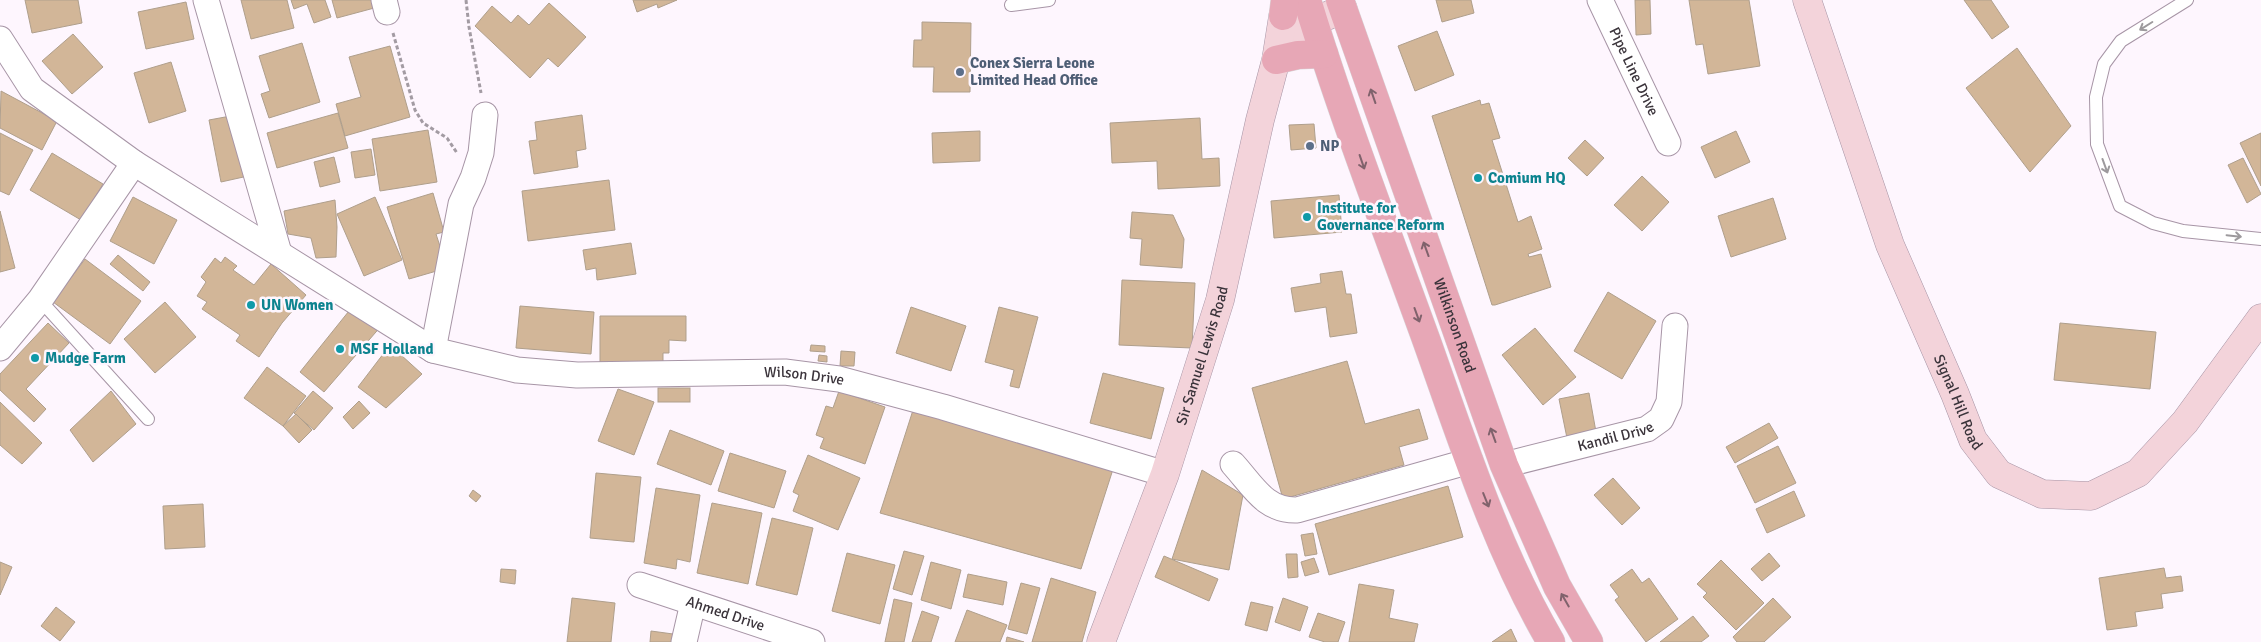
<svg xmlns="http://www.w3.org/2000/svg" width="2261" height="642" font-family="Signika,sans-serif">
	<rect width="100%" height="100%" fill="#fef6fe"/>
	<g fill="#d2b698" stroke="#af9f8c">
		<polygon points="25,0 78,0 82,23 32,33"/>
		<polygon points="241,0 287,0 294,28 251,39"/>
		<polygon points="291,0 325,0 331,17 314,23 307,4 294,9"/>
		<polygon points="332,0 376,0 378,7 337,18"/>
		<polygon points="633,0 677,0 658,8 657,4 637,12"/>
		<polygon points="1436,0 1471,0 1474,13 1442,22"/>
		<polygon points="1635,0 1650,0 1651,34 1636,35"/>
		<polygon points="1689,0 1749,0 1760,66 1708,74 1703,44 1696,45"/>
		<polygon points="1964,0 1991,0 2009,27 1992,39"/>
		<polygon points="186,2 194,39 146,49 138,12"/>
		<polygon points="549,3 586,37 558,67 548,58 530,78 475,26 492,6 511,23 518,15 529,25"/>
		<polygon points="922,22 971,23 970,92 933,92 934,67 913,67 914,40 922,40"/>
		<polygon points="1437,31 1454,75 1415,91 1398,46"/>
		<polygon points="73,34 103,67 72,94 42,61"/>
		<polygon points="302,43 320,102 269,118 261,94 270,91 259,56"/>
		<polygon points="390,46 410,117 345,136 336,104 361,97 349,57"/>
		<polygon points="2017,48 2071,126 2030,172 1966,88"/>
		<polygon points="171,62 186,111 149,123 134,73"/>
		<polygon points="1,91 57,121 42,150 0,128"/>
		<polygon points="1480,100 1481,105 1489,103 1500,138 1492,140 1518,222 1531,216 1542,249 1528,254 1529,257 1541,254 1551,287 1495,305 1492,305 1432,116"/>
		<polygon points="338,113 348,148 277,168 267,133"/>
		<polygon points="236,115 248,176 221,182 209,120"/>
		<polygon points="582,115 586,149 576,151 578,167 534,174 529,141 537,140 535,122"/>
		<polygon points="1200,118 1202,159 1219,158 1220,186 1158,189 1157,161 1112,163 1110,123"/>
		<polygon points="1314,124 1316,148 1291,150 1289,125"/>
		<polygon points="428,130 437,182 380,191 372,139"/>
		<polygon points="980,131 980,161 933,163 932,133"/>
		<polygon points="1736,131 1750,162 1715,178 1701,147"/>
		<polygon points="0,133 33,150 9,195 0,191"/>
		<polygon points="2261,133 2261,186 2240,143"/>
		<polygon points="1585,140 1604,158 1587,176 1568,158"/>
		<polygon points="371,149 375,175 355,178 351,152"/>
		<polygon points="52,153 103,184 81,220 30,190"/>
		<polygon points="334,157 340,182 320,187 314,162"/>
		<polygon points="2243,158 2261,194 2247,203 2228,165"/>
		<polygon points="1642,176 1669,202 1642,231 1614,205"/>
		<polygon points="609,180 615,230 528,241 522,191"/>
		<polygon points="433,193 444,232 436,234 447,268 409,279 387,207"/>
		<polygon points="1339,195 1342,232 1274,238 1271,201"/>
		<polygon points="133,197 177,220 154,264 110,241"/>
		<polygon points="375,197 402,260 364,276 337,214"/>
		<polygon points="1773,198 1786,239 1731,257 1718,216"/>
		<polygon points="335,200 337,227 336,257 316,258 311,238 288,234 284,211"/>
		<polygon points="0,211 15,268 0,272"/>
		<polygon points="1132,212 1173,215 1184,239 1182,268 1140,265 1142,239 1130,238"/>
		<polygon points="631,243 636,274 597,280 596,268 586,270 583,250"/>
		<polygon points="118,255 150,282 143,291 110,264"/>
		<polygon points="225,257 237,266 233,270 254,285 271,264 306,295 282,323 259,357 236,341 240,335 202,309 207,302 197,296 206,282 201,277 215,258 221,263"/>
		<polygon points="85,259 141,301 110,344 53,302"/>
		<polygon points="1342,271 1346,294 1351,294 1357,333 1330,337 1326,307 1295,312 1291,288 1321,283 1320,274"/>
		<polygon points="1122,280 1195,283 1192,348 1119,345"/>
		<polygon points="1608,292 1656,321 1622,379 1574,351"/>
		<polygon points="165,302 196,337 155,373 124,339"/>
		<polygon points="353,306 382,325 324,392 300,372"/>
		<polygon points="520,306 594,312 591,354 516,348"/>
		<polygon points="911,307 966,326 951,371 896,353"/>
		<polygon points="999,307 1038,317 1019,388 1010,386 1014,370 985,362"/>
		<polygon points="600,316 686,316 686,341 669,340 669,353 663,353 663,362 600,366"/>
		<polygon points="48,323 69,343 26,389 46,409 34,422 0,390 0,374"/>
		<polygon points="2060,323 2156,332 2150,389 2054,380"/>
		<polygon points="1535,328 1576,377 1543,405 1502,355"/>
		<polygon points="390,345 422,374 386,408 358,387"/>
		<polygon points="811,345 825,346 825,352 810,351"/>
		<polygon points="841,351 855,352 854,366 840,366"/>
		<polygon points="819,355 827,356 827,362 818,361"/>
		<polygon points="1347,361 1365,424 1419,409 1428,439 1399,447 1404,465 1283,499 1252,388"/>
		<polygon points="267,367 306,396 283,426 244,398"/>
		<polygon points="1103,373 1164,388 1151,439 1090,423"/>
		<rect x="658" y="388" width="32" height="14"/>
		<polygon points="618,389 654,402 634,455 598,441"/>
		<polygon points="111,391 136,424 93,462 70,430"/>
		<polygon points="313,391 333,408 314,430 294,413"/>
		<polygon points="839,391 885,407 865,464 820,448 824,438 816,435 826,406 833,408"/>
		<polygon points="1589,393 1596,432 1567,438 1559,399"/>
		<polygon points="359,401 370,413 353,429 343,417"/>
		<polygon points="0,402 42,443 22,464 0,445"/>
		<polygon points="914,407 1115,463 1081,569 880,513"/>
		<polygon points="296,414 312,430 299,443 283,426"/>
		<polygon points="1769,423 1778,438 1735,463 1726,447"/>
		<polygon points="670,430 724,451 711,485 657,464"/>
		<polygon points="1778,446 1796,483 1755,503 1737,466"/>
		<polygon points="730,453 786,471 774,508 718,491"/>
		<polygon points="808,455 860,478 838,530 793,511 799,495 793,492"/>
		<polygon points="1202,470 1243,495 1229,570 1172,559"/>
		<polygon points="596,473 641,477 634,542 590,538"/>
		<polygon points="1613,478 1640,508 1622,525 1594,495"/>
		<polygon points="1448,486 1463,537 1329,575 1315,524"/>
		<polygon points="656,488 700,495 690,562 677,559 676,569 644,563"/>
		<polygon points="473,490 481,496 476,502 469,496"/>
		<polygon points="1794,491 1805,516 1767,533 1756,509"/>
		<polygon points="712,503 762,513 748,584 697,573"/>
		<polygon points="203,504 205,547 165,549 163,506"/>
		<polygon points="772,518 813,528 797,595 756,585"/>
		<polygon points="1313,533 1317,554 1305,556 1301,535"/>
		<polygon points="904,551 924,556 912,595 893,589"/>
		<polygon points="847,553 895,565 880,624 832,611"/>
		<polygon points="1769,553 1780,566 1762,581 1751,569"/>
		<polygon points="1286,554 1297,554 1298,577 1288,578"/>
		<polygon points="1164,556 1218,579 1209,601 1155,577"/>
		<polygon points="1314,558 1319,572 1305,576 1301,562"/>
		<polygon points="1721,560 1764,603 1736,630 1703,597 1707,593 1697,584"/>
		<polygon points="0,562 12,567 0,595"/>
		<polygon points="931,562 961,570 951,609 921,600"/>
		<polygon points="2164,568 2166,578 2181,576 2183,591 2161,594 2163,608 2135,612 2137,626 2107,630 2099,578"/>
		<polygon points="501,569 516,570 515,584 500,582"/>
		<polygon points="1632,569 1642,583 1649,578 1678,619 1646,642 1615,600 1619,597 1610,585"/>
		<polygon points="968,574 1007,582 1003,605 963,597"/>
		<polygon points="1051,578 1096,592 1082,642 1032,642"/>
		<polygon points="1021,583 1040,588 1027,634 1008,629"/>
		<polygon points="1359,584 1394,590 1389,618 1418,624 1414,642 1349,642"/>
		<polygon points="572,598 615,603 611,642 567,642"/>
		<polygon points="1283,598 1308,607 1300,631 1275,622"/>
		<polygon points="1773,598 1791,617 1764,642 1737,642 1733,637"/>
		<polygon points="894,599 912,603 904,642 885,642"/>
		<polygon points="1251,602 1273,607 1267,631 1245,625"/>
		<polygon points="56,607 75,622 60,641 41,626"/>
		<polygon points="967,610 1007,625 1000,642 955,642"/>
		<polygon points="922,611 939,617 931,642 912,642"/>
		<polygon points="1318,613 1345,622 1338,642 1325,642 1309,637"/>
		<polygon points="1693,616 1709,636 1701,642 1660,642"/>
		<polygon points="1511,629 1517,642 1492,642"/>
		<polygon points="651,631 673,634 672,642 650,642"/>
		<polygon points="1007,637 1024,642 1006,642"/>
	</g>
	<g fill="none" stroke-linecap="round" stroke-linejoin="round">
		<defs>
			<g id="lane">
				<polyline points="2187,0 2121,41 2104,64 2096,97 2097,144 2120,206 2153,223 2183,231 2261,239"/>
				<polyline points="1011,5 1049,0"/>
				<polyline points="40,300 148,419"/>
			</g>
			<g id="street">
				<polyline points="206,0 279,253"/>
				<polyline points="384,0 387,12"/>
				<path id="s1" d="M 1600,0 L 1668,143"/>
				<path id="s2" d="M 0,39 L 32,89 L 134,163 L 433,350 L 517,370 L 577,375 L 785,372 L 839,379 L 943,407 L 1165,474"/>
				<polyline points="0,348 40,300 134,163"/>
				<polyline points="433,350 461,204 473,178 481,153 485,115"/>
				<path d="M 1233,464 C 1253,486 1265,511 1297,510 L 1470,461"/>
				<path id="s3" d="M 1504,465 L 1647,429 L 1661,419 L 1669,402 L 1675,326"/>
				<path id="s4" d="M 640,585 L 812,642"/>
				<polyline points="684,642 693,603"/>
			</g>
			<g id="secondary">
				<path id="s5" d="M 1807,0 L 1890,245 L 1955,394 L 1973,440 L 1999,474 L 2042,494 L 2091,496 L 2138,473 L 2185,422 L 2261,318"/>
				<polyline points="1277,59 1298,31 1313,22 1343,9"/>
				<path id="s6" d="M 1101,642 L 1165,474 L 1220,300 L 1260,120 L 1276,60 L 1283,16 L 1301,2"/>
			</g>
			<g id="primary">
				<path d="M 1307,0 C 1342,115 1386,229 1427,342 C 1463,443 1497,550 1551,642"/>
				<path id="s7" d="M 1340,0 L 1504,465 L 1557,586 L 1589,642"/>
				<polyline points="1283,16 1285,0"/>
				<polyline points="1276,60 1298,55 1324,54"/>
			</g>
		</defs>
		<use href="#lane" stroke="#a795a6" stroke-width="14"/>
		<use href="#street" stroke="#a795a6" stroke-width="27"/>
		<use href="#secondary" stroke="#a795a6" stroke-width="29"/>
		<use href="#primary" stroke="#d8d6d8" stroke-width="29"/>
		<g stroke="#a39ba3" stroke-width="3" stroke-dasharray="4 2.5" stroke-linecap="butt">
			<polyline points="466,0 469,27 481,93"/>
			<polyline points="393,33 415,110 423,123 447,138 457,153"/>
		</g>
		<use href="#lane" stroke="#fff" stroke-width="12"/>
		<use href="#street" stroke="#fff" stroke-width="25"/>
		<use href="#secondary" stroke="#f3d3da" stroke-width="28"/>
		<use href="#primary" stroke="#e7a7b6" stroke-width="28"/>
	</g>
	<defs><path id="oneway-shaft" d="M-6 0H5M1.5-3L5.5 0L1.5 3" fill="none" stroke-width="1.6" stroke-linecap="round" stroke-linejoin="round" transform="scale(1.25)"/></defs>
	<g stroke="#9d9a9d">
		<use href="#oneway-shaft" transform="translate(2146 26) rotate(148)"/>
		<use href="#oneway-shaft" transform="translate(2105 166) rotate(70)"/>
		<use href="#oneway-shaft" transform="translate(2234 236) rotate(6)"/>
	</g>
	<g stroke="#80626c">
		<use href="#oneway-shaft" transform="translate(1373 96) rotate(-109)"/>
		<use href="#oneway-shaft" transform="translate(1362 162) rotate(71)"/>
		<use href="#oneway-shaft" transform="translate(1426 249) rotate(-110)"/>
		<use href="#oneway-shaft" transform="translate(1417 315) rotate(70)"/>
		<use href="#oneway-shaft" transform="translate(1493 435) rotate(-110)"/>
		<use href="#oneway-shaft" transform="translate(1486 500) rotate(68)"/>
		<use href="#oneway-shaft" transform="translate(1565 600) rotate(-120)"/>
	</g>
	<g fill="#5c6f8a" stroke="#fef6fe" stroke-width="2">
		<circle cx="960" cy="72" r="5"/>
		<circle cx="1310" cy="146" r="5"/>
	</g>
	<g fill="#0f9aa8" stroke="#fef6fe" stroke-width="2">
		<circle cx="1478" cy="178" r="5"/>
		<circle cx="1307" cy="217" r="5"/>
		<circle cx="251" cy="305" r="5"/>
		<circle cx="340" cy="349" r="5"/>
		<circle cx="35" cy="358" r="5"/>
	</g>
	<g text-anchor="middle" dominant-baseline="central" stroke-width="5" stroke-linejoin="round" paint-order="stroke">
		<g font-size="15" font-weight="bold" fill="#4e5e75" stroke="#fef6fe" text-anchor="start">
			<text x="970" y="63">Conex Sierra Leone<tspan x="970" dy="17">Limited Head Office</tspan></text>
			<text x="1320" y="146">NP</text>
		</g>
		<g font-size="15" fill="#3b343b" stroke="#fef6fe">
			<text stroke="none"><textPath href="#s1" startOffset="79">Pipe Line Drive</textPath></text>
			<text stroke="none"><textPath href="#s7" startOffset="345">Wilkinson Road</textPath></text>
			<text stroke="none"><textPath href="#s6" startOffset="304">Sir Samuel Lewis Road</textPath></text>
			<text stroke="none"><textPath href="#s2" startOffset="912">Wilson Drive</textPath></text>
			<text stroke="none"><textPath href="#s5" startOffset="430">Signal Hill Road</textPath></text>
			<text stroke="none"><textPath href="#s3" startOffset="115">Kandil Drive</textPath></text>
			<text stroke="none"><textPath href="#s4" startOffset="90">Ahmed Drive</textPath></text>
		</g>
		<g font-size="15" font-weight="bold" fill="#0d838f" stroke="#fef6fe" text-anchor="start">
			<text x="1488" y="178">Comium HQ</text>
			<text x="1317" y="208">Institute for<tspan x="1317" dy="17">Governance Reform</tspan></text>
			<text x="261" y="305">UN Women</text>
			<text x="350" y="349">MSF Holland</text>
			<text x="45" y="358">Mudge Farm</text>
		</g>
	</g>
</svg>
